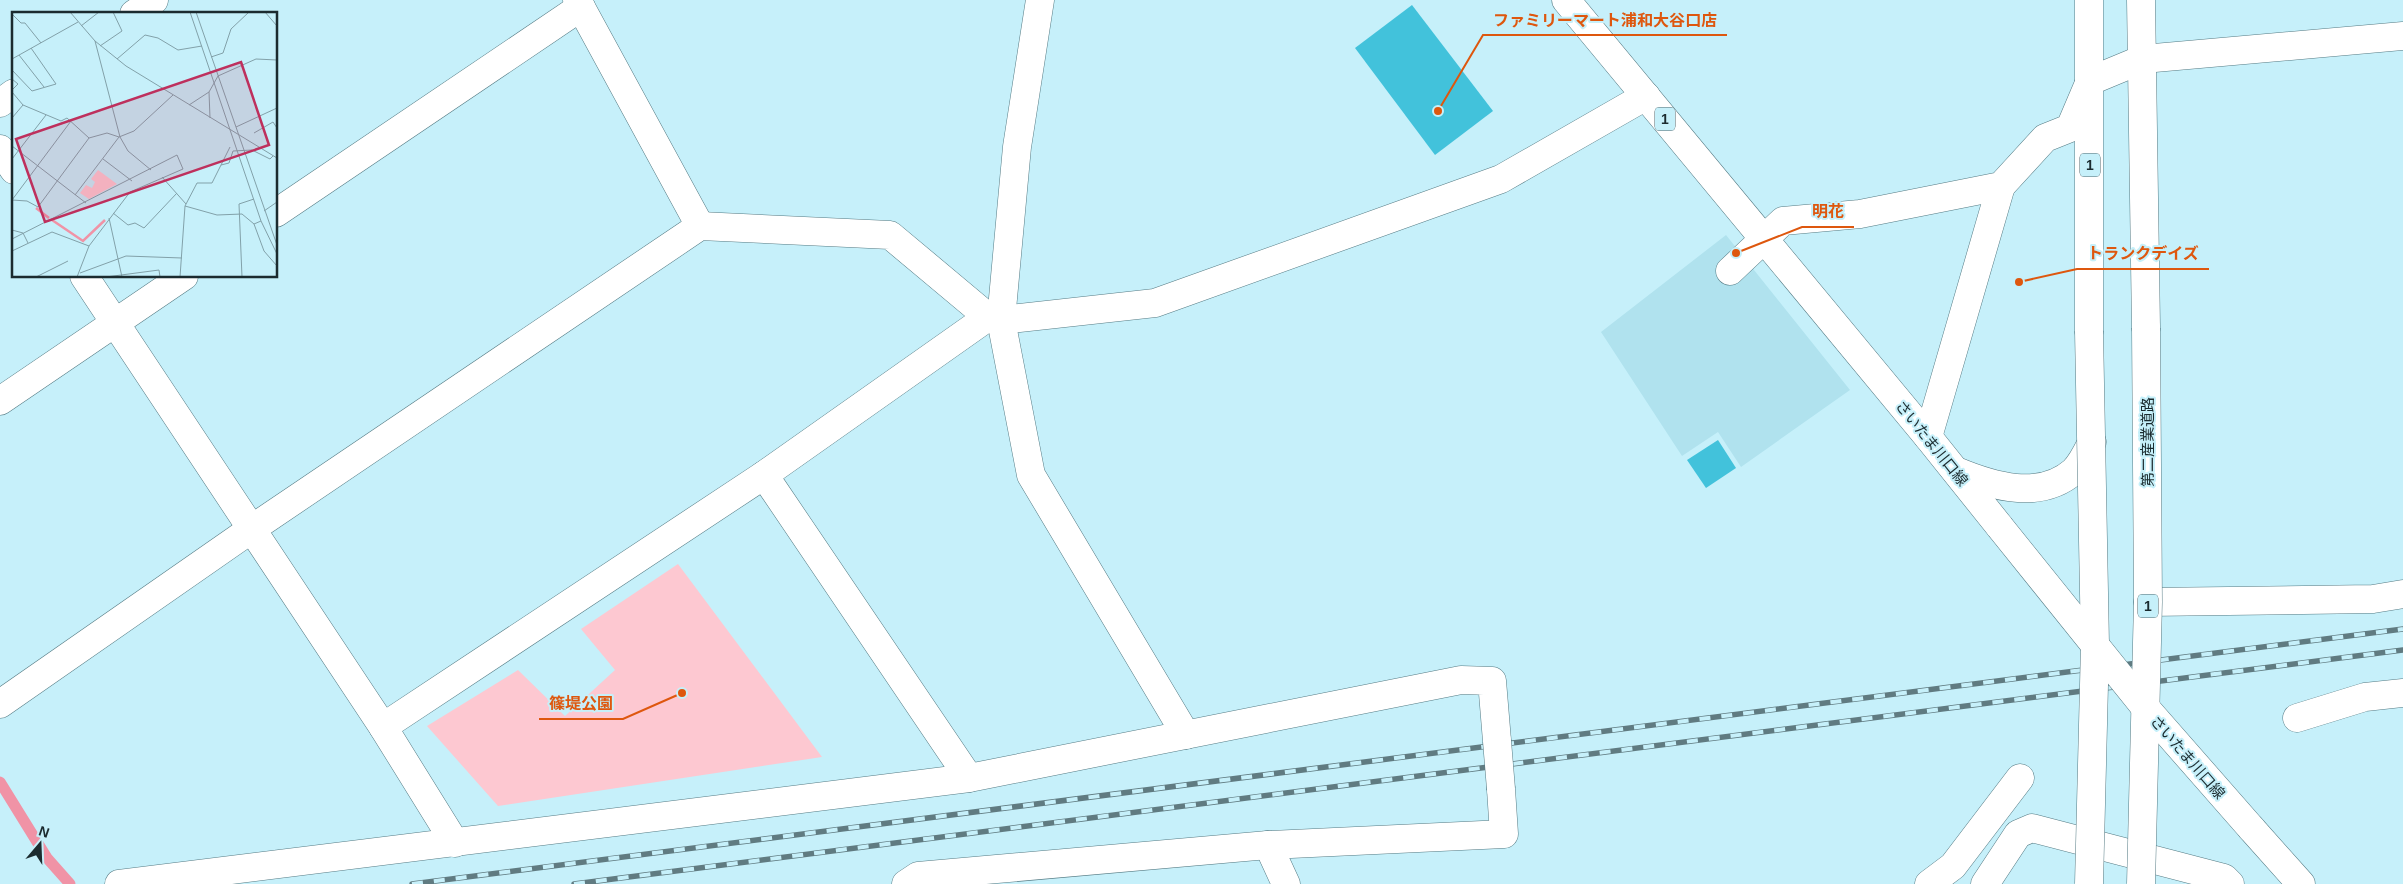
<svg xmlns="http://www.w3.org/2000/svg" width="2403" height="884" font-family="Arial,'Noto Sans JP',sans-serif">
	<rect width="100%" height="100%" fill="#c6f0fa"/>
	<polygon fill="#b0e2ee" points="1726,235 1850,390 1741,467 1718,432 1682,456 1601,332"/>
	<polygon fill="#fdc8d1" points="678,564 822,757 498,806 427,726 518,670 565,716 615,670 581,629"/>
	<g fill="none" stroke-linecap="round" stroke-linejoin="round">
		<polyline stroke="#f093a6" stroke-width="11" points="0,782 47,858 70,884"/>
	</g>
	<g fill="#42c2db">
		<polygon points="1412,5 1493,111 1435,155 1355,48"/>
		<polygon points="1718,440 1736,468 1706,488 1687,460"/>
	</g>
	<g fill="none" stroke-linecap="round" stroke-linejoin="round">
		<defs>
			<g id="minor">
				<polyline points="577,0 700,226"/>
				<polyline points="1040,0 1017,147 1001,320 1031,475 1186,735"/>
				<polyline points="134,14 154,0"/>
				<polyline points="0,103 14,93"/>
				<polyline points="0,149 14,170"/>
				<polyline points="276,213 581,7"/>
				<polyline points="1730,271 1783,221 1860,214 2001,186 2045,138 2070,128 2090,81 2143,59 2403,36"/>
				<polyline points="84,276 383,727 455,843"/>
				<polyline points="0,401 184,276"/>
				<polyline points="1928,437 2001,186"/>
				<polyline points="764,475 969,778"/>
				<polyline points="2148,602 2373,599 2403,594"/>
				<polyline points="0,704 253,528 700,226 890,235 988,317"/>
				<polyline points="2297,718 2365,697 2403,693"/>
				<polyline points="383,727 764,475 988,317 1001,320 1155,303 1501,179 1646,96"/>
				<polyline points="1268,845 1286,884"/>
				<polyline points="119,884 969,778 1461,680 1492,681 1497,741"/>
				<polyline points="906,884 918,876 1268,845 1504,834 1501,789"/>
				<polyline points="1929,884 1953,866 2020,778"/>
				<polyline points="1985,884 2018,834 2032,828 2224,878 2230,884"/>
			</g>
			<g id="major">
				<polyline points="1566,0 1928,437 2000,527"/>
				<polyline points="2089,0 2089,331"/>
				<polyline points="2141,0 2146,328"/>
				<path d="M 1956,471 C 1992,486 2040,501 2074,471 C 2082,463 2087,452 2092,442"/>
				<polyline points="2251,828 2301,884"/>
			</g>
		</defs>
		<use href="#minor" stroke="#557b84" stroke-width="29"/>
		<use href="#major" stroke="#557b84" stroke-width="29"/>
		<use href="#minor" stroke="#fff" stroke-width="28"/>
		<use href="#major" stroke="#fff" stroke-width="28"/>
		<defs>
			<g id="rail">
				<polyline points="412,884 2403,629"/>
				<polyline points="574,884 2403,650"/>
			</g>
		</defs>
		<use href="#rail" stroke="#607b81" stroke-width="5.5"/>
		<use href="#rail" stroke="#c6f0fa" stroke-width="4" stroke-dasharray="11" stroke-linecap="butt"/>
		<defs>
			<polyline id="minor-bridge" points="1497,741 1501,789"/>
			<g id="major-bridge">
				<polyline points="2000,527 2144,706 2251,828"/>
				<polyline points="2089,884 2095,645 2089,331"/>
				<polyline points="2141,884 2148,602 2146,328"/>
			</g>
		</defs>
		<use href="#minor-bridge" stroke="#557b84" stroke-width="29" stroke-linecap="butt"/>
		<use href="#major-bridge" stroke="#557b84" stroke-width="29" stroke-linecap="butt"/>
		<use href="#minor-bridge" stroke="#fff" stroke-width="28"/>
		<use href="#major-bridge" stroke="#fff" stroke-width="28"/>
	</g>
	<g text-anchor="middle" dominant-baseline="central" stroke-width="4" stroke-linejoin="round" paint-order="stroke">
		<g fill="#c6f0fa" stroke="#4e666c" stroke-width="1">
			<rect x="1655" y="107.5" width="20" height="23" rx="4"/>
			<rect x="2080" y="153.5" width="20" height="23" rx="4"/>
			<rect x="2138" y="594.5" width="20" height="23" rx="4"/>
		</g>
		<g font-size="14" font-weight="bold" fill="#1b2b2f">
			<text x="1665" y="119">1</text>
			<text x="2090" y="165">1</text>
			<text x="2148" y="606">1</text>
		</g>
		<g font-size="15" fill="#1b2b2f" stroke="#c6f0fa">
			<text transform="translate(2147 442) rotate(-90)">第二産業道路</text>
			<text transform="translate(1932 443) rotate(51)">さいたま川口線</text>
			<text transform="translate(2188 757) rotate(49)">さいたま川口線</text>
		</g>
	</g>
	<g transform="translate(12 12)">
		<rect width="265" height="265" fill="#c6f0fa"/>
		<path d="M 86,158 L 105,172 L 77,187 L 68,181 L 74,173 L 80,176 L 83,170 L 79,167 Z" fill="#fdc8d1"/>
		<path fill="none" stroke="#f093a6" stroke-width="2.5" d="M 24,196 L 37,206M 40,208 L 71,229 L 93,208"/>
		<path fill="none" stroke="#82a1a9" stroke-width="1" d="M 58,0 L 83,29 L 114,54 L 265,146M 178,0 L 249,209 L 265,242M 184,0 L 265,233M 253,0 L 265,14M 0,2 L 9,11 L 13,11 L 29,31M 69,14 L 87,0M 83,29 L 108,125 L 116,139 L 139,158M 88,34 L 110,19 L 101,0M 7,43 L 32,75M 199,45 L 211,41 L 219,17 L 237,0M 0,47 L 66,10M 105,47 L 133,23 L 146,26 L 166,38 L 190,34M 0,58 L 20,79 L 44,72 L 19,36M 0,67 L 6,72 L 0,78M 0,80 L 11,93 L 49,109 L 55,106 L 77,126M 197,80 L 198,106M 177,93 L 197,80 L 206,64 L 244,47 L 265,48M 0,106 L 11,93M 224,115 L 265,96M 242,121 L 261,110 L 265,116M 0,134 L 74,191M 0,147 L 34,103M 91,147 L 120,169M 209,153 L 218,135M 150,165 L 174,192M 63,183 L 107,125 L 122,119 L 161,83M 0,188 L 15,189 L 26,195 L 77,126 L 95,121 L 107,125M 0,188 L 59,109M 173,194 L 205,203 L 230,202 L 242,212 L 249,209M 252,199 L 265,190M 101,201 L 116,213 L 123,211 L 132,216 L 165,181M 97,206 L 110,265M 242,212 L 252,239 L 265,254M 0,218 L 11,221 L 16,231M 0,227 L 165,143 L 171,157 L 118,180 L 77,234 L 65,265M 0,239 L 40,220 L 77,234M 68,261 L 114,244 L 170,246M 24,265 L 56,249M 94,265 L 147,258 L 148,265M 168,265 L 173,194 L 185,171 L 200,171 L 209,153 L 217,151 L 221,139 L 240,138 L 258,147 L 261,144M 230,265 L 227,192 L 242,187"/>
		<path fill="#be305d" fill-opacity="0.15" stroke="#be305d" stroke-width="2.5" d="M 229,50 L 257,133 L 33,210 L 4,127 Z"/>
		<rect width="265" height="265" fill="none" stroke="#1b2b2f" stroke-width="2.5"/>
	</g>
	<path fill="none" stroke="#de570e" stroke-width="2" d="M1438 111L1483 35H1727M1736 253L1802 227H1854M2019 282L2077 269H2209M682 693L623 719H539"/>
	<g fill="#de570e" stroke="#c6f0fa" stroke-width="2">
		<circle cx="1438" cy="111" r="5"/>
		<circle cx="1736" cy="253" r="5"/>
		<circle cx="2019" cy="282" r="5"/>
		<circle cx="682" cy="693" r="5"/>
	</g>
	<g font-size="16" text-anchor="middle" font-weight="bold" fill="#de570e" stroke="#c6f0fa" stroke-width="4" stroke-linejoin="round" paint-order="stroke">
		<text x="1605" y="26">ファミリーマート浦和大谷口店</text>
		<text x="1828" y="217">明花</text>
		<text x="2143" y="259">トランクデイズ</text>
		<text x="581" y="709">篠堤公園</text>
	</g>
	<g transform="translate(40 844) rotate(19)" stroke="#c6f0fa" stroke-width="4" paint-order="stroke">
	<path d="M0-4L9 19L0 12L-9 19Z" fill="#1b2b2f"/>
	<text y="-8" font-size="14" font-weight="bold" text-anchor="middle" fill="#1b2b2f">N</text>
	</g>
</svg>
